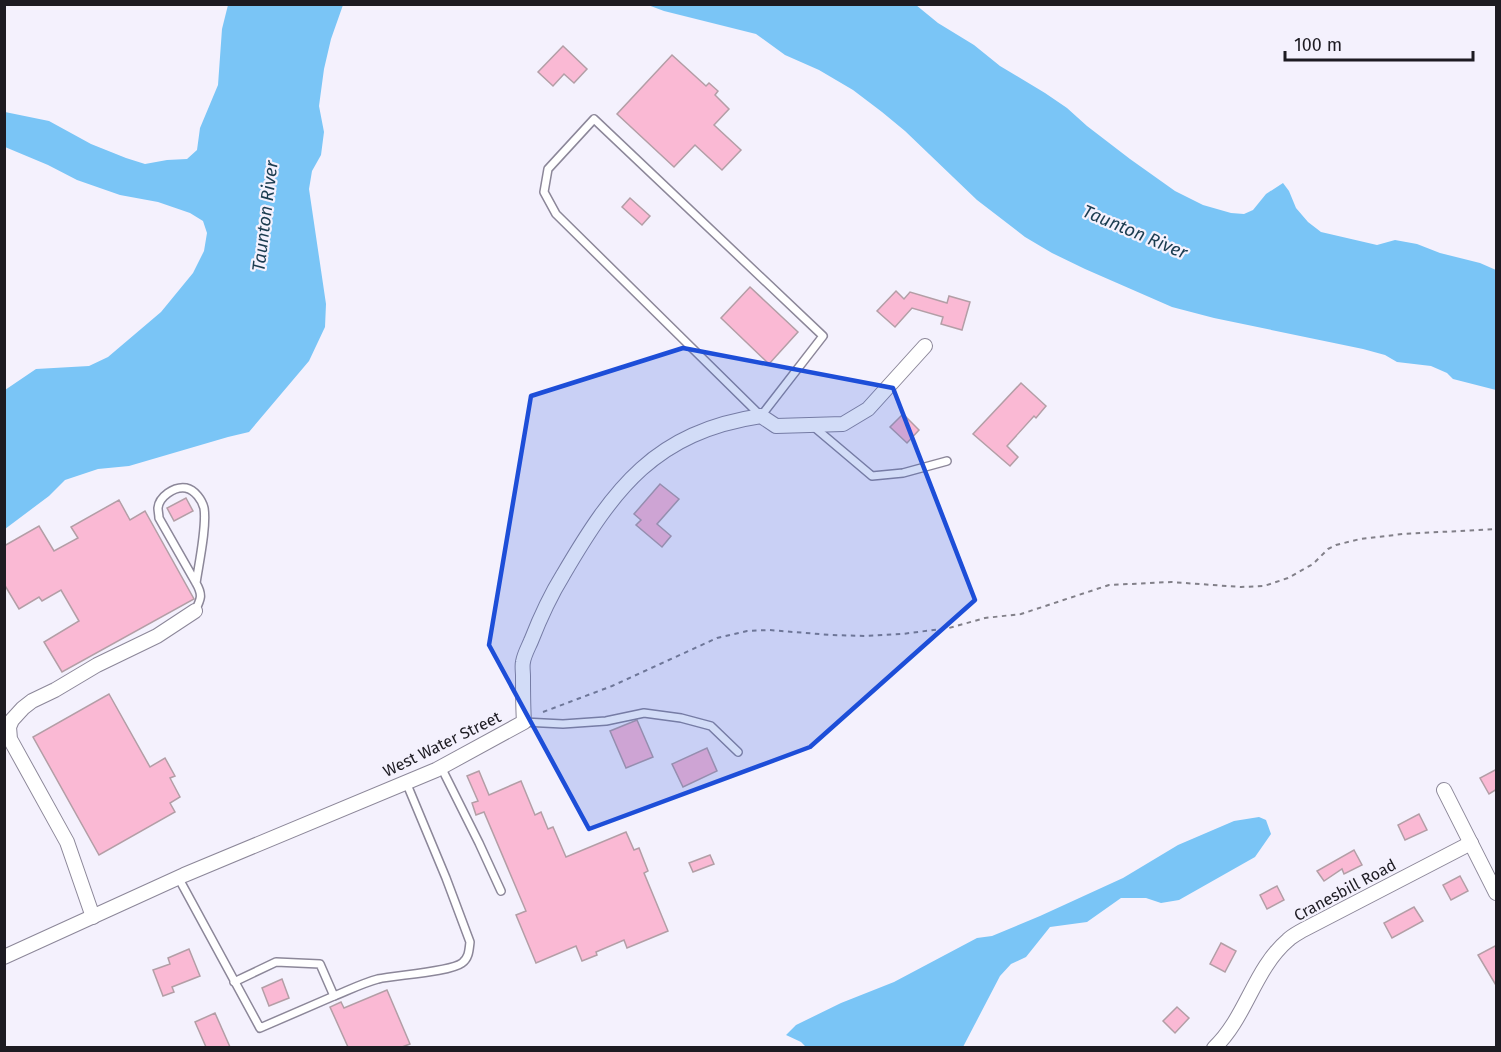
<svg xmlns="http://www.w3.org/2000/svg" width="1501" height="1052" font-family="'Fira Sans',sans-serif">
	<rect width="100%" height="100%" fill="#f4f1fd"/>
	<g fill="#7ac5f6">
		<polygon points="228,5 343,5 331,39 324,69 319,106 324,132 321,155 312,171 309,189 326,304 325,327 309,361 249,432 228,437 129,466 98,469 65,480 49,496 5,529 5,390 36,369 89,366 108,357 161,312 193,273 204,251 207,233 203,221 190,213 158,202 120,195 77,180 48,165 5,147 5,112 49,121 91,144 126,158 145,164 167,160 187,159 197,150 200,128 218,85 222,29"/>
		<polygon points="648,5 916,5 938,23 974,45 1000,66 1045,93 1067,108 1087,126 1130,159 1175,191 1203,205 1231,213 1244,214 1253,210 1266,194 1283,183 1289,191 1296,208 1308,222 1321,232 1377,245 1395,240 1417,244 1440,253 1480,263 1496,270 1496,390 1453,379 1447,373 1431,366 1397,362 1385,355 1363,349 1214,318 1172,307 1085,269 1052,253 1025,237 977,200 905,131 882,112 853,90 819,70 785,55 756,34 664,11"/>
		<polygon points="1259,817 1266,820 1271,834 1255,857 1179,900 1161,903 1146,898 1121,898 1087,922 1050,927 1026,957 1011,964 1000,976 963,1047 806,1047 801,1042 786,1035 796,1025 841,1003 894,982 977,938 992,936 1040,916 1123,878 1178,845 1234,821"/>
	</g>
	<g fill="#fab9d4" stroke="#b39ea6" stroke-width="1.5">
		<polygon points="563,46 587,69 574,83 564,74 553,86 538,72"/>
		<polygon points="672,55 706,86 709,83 718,91 715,95 729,109 714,125 741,150 722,170 695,145 674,167 617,114"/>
		<polygon points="630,198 650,216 642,225 622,207"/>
		<polygon points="750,287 798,332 769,364 721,318"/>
		<polygon points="896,291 904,299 910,292 947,303 949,296 970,302 962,330 941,324 943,317 912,308 895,327 877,311"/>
		<polygon points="1021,383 1046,406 1036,418 1034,416 1007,446 1018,457 1010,466 973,434"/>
		<polygon points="903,414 919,430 907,443 890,427"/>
		<polygon points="660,484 679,499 657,524 671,536 662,547 636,525 641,520 634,514"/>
		<polygon points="186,498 193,511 174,521 167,508"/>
		<polygon points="119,500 130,520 145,511 194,599 62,672 44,642 79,621 61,590 42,601 39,597 19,609 4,584 4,546 39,526 54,551 78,538 71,527"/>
		<polygon points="109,694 150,767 165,758 175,776 170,778 180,797 170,803 175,812 99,855 33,737"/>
		<polygon points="637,720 653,757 626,768 610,731"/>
		<polygon points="707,748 717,771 683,787 672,764"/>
		<polygon points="1497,769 1497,789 1489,794 1480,778"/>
		<polygon points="479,771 489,795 521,781 535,815 541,812 548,829 553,827 566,857 626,832 634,850 639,848 648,871 644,873 668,931 627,948 624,940 596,952 597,955 582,961 576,946 536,963 516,915 526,911 484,812 476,815 472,803 478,801 467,776"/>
		<polygon points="1419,814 1427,830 1405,840 1398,825"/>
		<polygon points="1354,850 1362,865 1344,874 1342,869 1324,881 1317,871"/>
		<polygon points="710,855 714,864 693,872 689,863"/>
		<polygon points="1460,876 1468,891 1451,900 1443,885"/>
		<polygon points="1277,886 1284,900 1267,909 1260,895"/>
		<polygon points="1414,907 1423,921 1392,938 1384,923"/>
		<polygon points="1221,943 1236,951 1225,972 1210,964"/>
		<polygon points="1497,945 1497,987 1478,955"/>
		<polygon points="189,949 200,976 172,987 174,992 163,996 153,970 170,964 168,958"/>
		<polygon points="282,979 289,998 269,1006 262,988"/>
		<polygon points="387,990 410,1044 402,1047 348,1047 330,1007 341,1002 344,1008"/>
		<polygon points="1177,1007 1189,1018 1175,1033 1163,1021"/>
		<polygon points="215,1013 230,1047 206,1047 195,1022"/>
	</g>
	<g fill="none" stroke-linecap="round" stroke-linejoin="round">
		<defs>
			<g id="service">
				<polygon points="594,119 823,336 761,416 556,214 544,192 548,169"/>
				<polyline points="814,427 872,476 903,473 947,461"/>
				<path d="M 195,611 C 201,599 203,595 196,583 L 159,518 C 159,515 158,511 158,508 C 159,497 174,486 186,488 C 195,490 202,500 204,508 C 207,526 199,563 196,583"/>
				<polyline points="524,722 563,724 606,721 644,713 681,718 711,726 738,752"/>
				<polyline points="441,767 479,843 501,891"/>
				<polyline points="178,877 260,1028 334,996 320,964 276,962 234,982"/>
				<path d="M 334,996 C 349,990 363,983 378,979 C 396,975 450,972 462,963 C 469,958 469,950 470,942 L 446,878 L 406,782"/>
			</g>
			<g id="minor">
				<polyline points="1444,790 1496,893"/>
				<polyline points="93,917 67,842 10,739 9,727 12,720 23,708 32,701 55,690 97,665 157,636 195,611"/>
				<path d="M 4,957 L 184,875 L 436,770 L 524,722 C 523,707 523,691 523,676 C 523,672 522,666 523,662 C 524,655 528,648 531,641 C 540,618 550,596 563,575 C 614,488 655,432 761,416 L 776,426 L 843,424 L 868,409 L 925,346"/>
				<path d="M 1214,1048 C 1246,1018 1254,969 1288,940 C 1292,936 1298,933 1303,930 L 1471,843"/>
			</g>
		</defs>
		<use href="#service" stroke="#8c8799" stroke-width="10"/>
		<use href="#minor" stroke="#8c8799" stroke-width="16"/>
		<polyline stroke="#828089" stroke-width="2" stroke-dasharray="4.5 4.5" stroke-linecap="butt" points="543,712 612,686 717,638 747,631 769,630 831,635 865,636 902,634 949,628 985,618 1021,614 1109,585 1171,582 1241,587 1264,586 1288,578 1313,564 1328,549 1336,545 1360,539 1403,534 1496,529"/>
		<use href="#service" stroke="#fff" stroke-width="7"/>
		<use href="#minor" stroke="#fff" stroke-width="14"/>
	</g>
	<path fill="#1d4ed8" fill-opacity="0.2" stroke="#1d4ed8" stroke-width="4.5" stroke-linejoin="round" d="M 683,348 L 893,388 L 975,600 L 810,747 L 589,829 L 489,645 L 531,396 Z"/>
	<g text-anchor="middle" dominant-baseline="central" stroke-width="4.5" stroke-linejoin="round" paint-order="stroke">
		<g font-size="16" fill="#1d1b22" stroke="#f4f1fd">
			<text transform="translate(442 744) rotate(-26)">West Water Street</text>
			<text transform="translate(1345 890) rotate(-28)">Cranesbill Road</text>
		</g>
		<g font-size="18" font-style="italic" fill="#1b3c50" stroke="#f4f1fd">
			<text transform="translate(265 216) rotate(-83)">Taunton River</text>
			<text transform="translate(1135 232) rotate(23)">Taunton River</text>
		</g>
	</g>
	<rect width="1501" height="1052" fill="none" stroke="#1d1b22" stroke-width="12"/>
	<path d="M1285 51v9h188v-9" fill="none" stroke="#1d1b22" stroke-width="3"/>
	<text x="1294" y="51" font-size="18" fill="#1d1b22" stroke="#f4f1fd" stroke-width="4.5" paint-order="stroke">100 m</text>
</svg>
